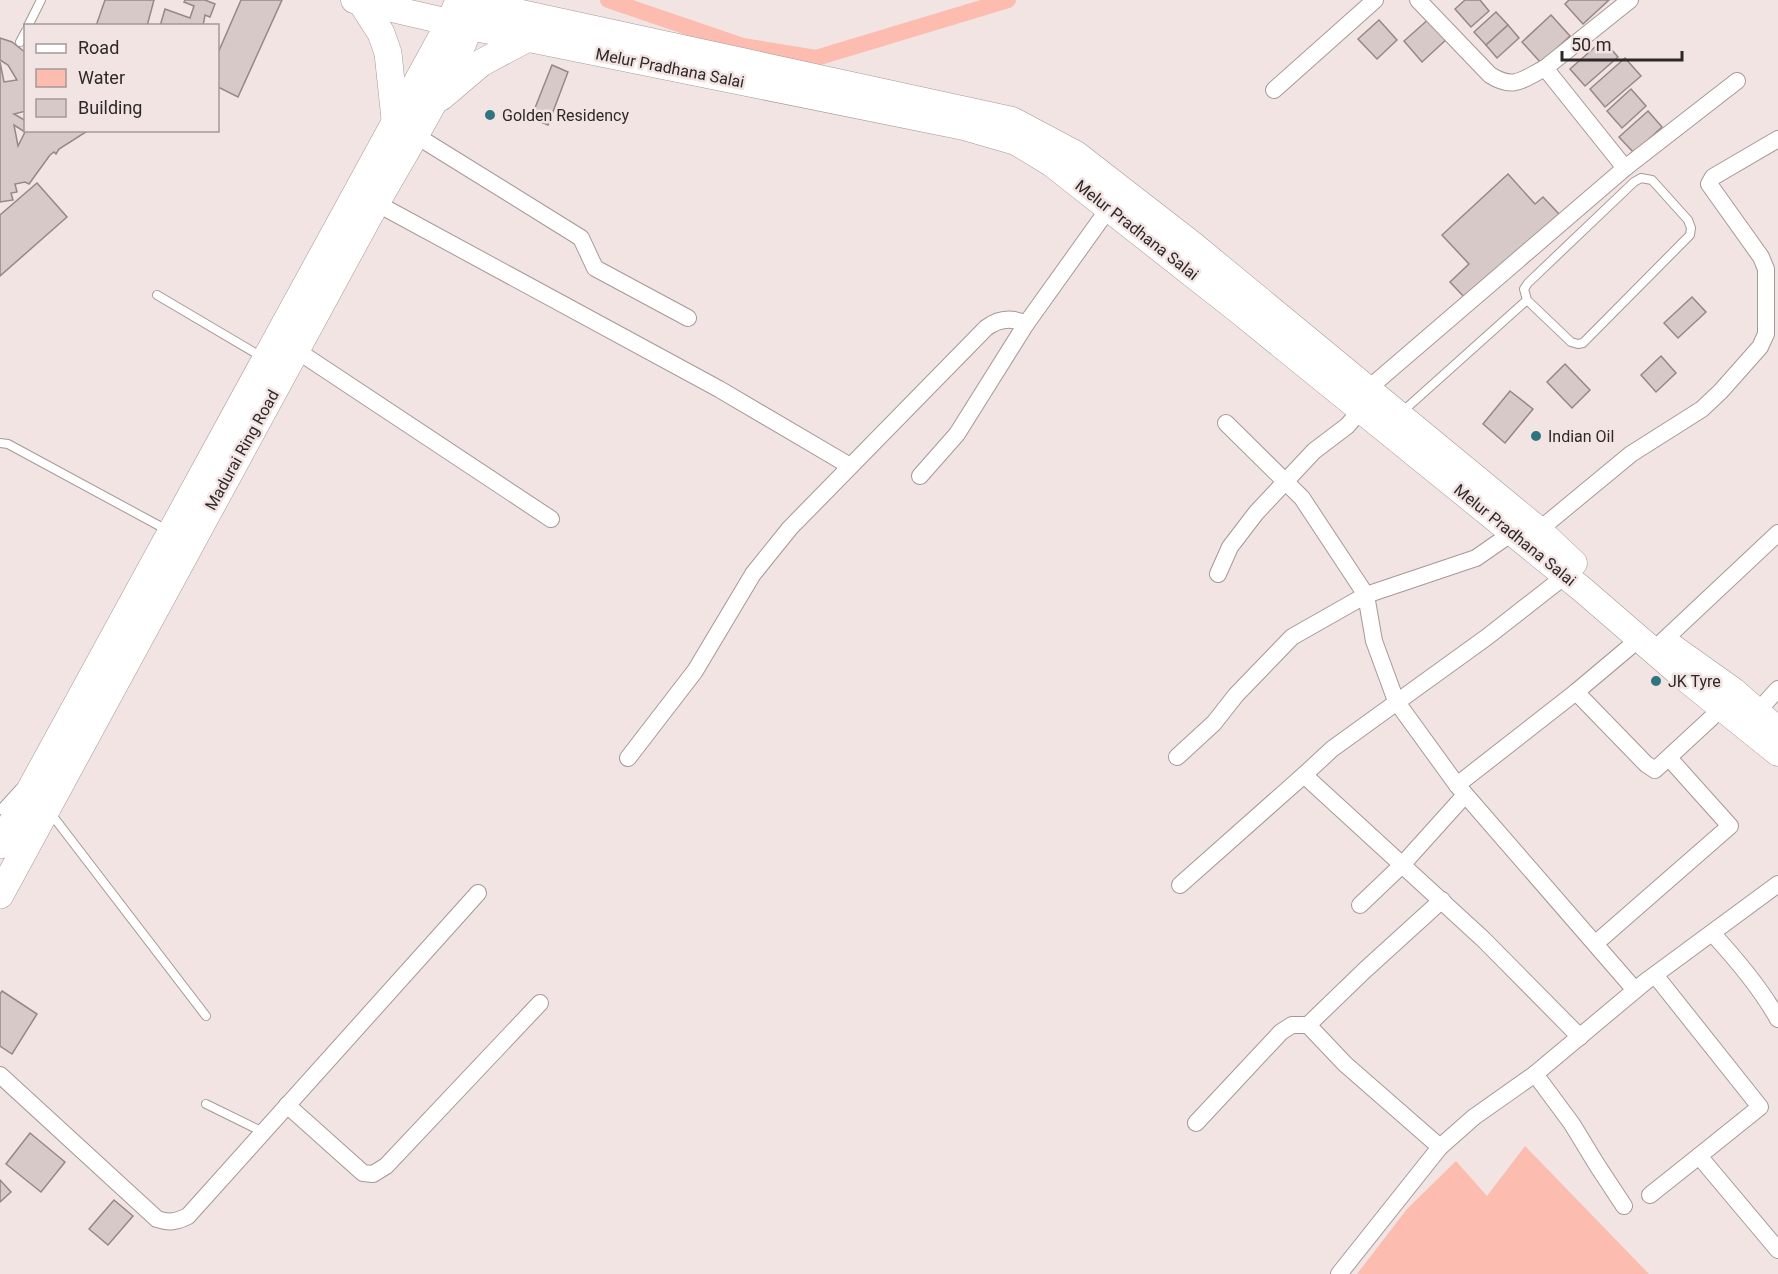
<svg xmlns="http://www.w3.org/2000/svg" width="1778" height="1274" font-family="Roboto,sans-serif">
	<rect width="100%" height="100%" fill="#f2e4e2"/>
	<polygon fill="#fcbcb0" points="1525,1146 1649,1274 1357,1274 1407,1209 1456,1161 1487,1196"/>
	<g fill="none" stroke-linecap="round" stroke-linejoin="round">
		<polyline stroke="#fcbcb0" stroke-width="16" points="608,0 743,46 816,58 1008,0"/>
	</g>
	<g fill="#d7c9c7" stroke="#958886" stroke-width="1.5" fill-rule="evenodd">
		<polygon points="105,0 154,0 147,26 96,26"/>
		<polygon points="185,0 205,0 215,4 210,17 205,15 203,26 160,26 165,9 190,18 194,6 184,2"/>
		<polygon points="241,0 282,0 238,97 218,87 218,53"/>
		<polygon points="1465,0 1480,0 1489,11 1471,27 1455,9"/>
		<polygon points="1569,0 1609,0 1583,24 1565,4"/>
		<polygon points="1496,12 1508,25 1486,45 1474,32"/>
		<polygon points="1551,15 1570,36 1541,63 1522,42"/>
		<polygon points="1431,17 1449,37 1422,62 1404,41"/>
		<polygon points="1379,20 1397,40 1377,59 1358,39"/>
		<polygon points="1508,25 1519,38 1497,58 1486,45"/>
		<path d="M 0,38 L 12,42 L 26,53 L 26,111 L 14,114 L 26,121 L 26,130 L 89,130 L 59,149 L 56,154 L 54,152 L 50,155 L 29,184 L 25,182 L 15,184 L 17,192 L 11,193 L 13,200 L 0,202 L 0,62 L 4,82 L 17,80 L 8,65 L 0,60 ZM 14,125 L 25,132 L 18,146 Z"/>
		<polygon points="1603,40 1618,57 1585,86 1570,69"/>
		<polygon points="1625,58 1641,76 1605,107 1590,89"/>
		<polygon points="552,65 568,72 548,125 531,118"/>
		<polygon points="1631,89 1646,106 1622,128 1607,111"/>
		<polygon points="1648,111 1662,127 1634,153 1619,137"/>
		<polygon points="1508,174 1535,204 1543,197 1559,214 1466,299 1450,282 1469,264 1442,235"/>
		<polygon points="37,183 67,217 0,276 0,215"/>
		<polygon points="1692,297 1706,312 1678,338 1664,323"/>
		<polygon points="1661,356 1676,373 1656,392 1641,375"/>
		<polygon points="1565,364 1590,390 1572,408 1547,382"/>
		<polygon points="1510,391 1533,409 1505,443 1483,424"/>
		<polygon points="2,991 37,1014 12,1054 0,1046 0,994"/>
		<polygon points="30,1133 65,1162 41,1192 6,1164"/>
		<polygon points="0,1180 11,1192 0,1202"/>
		<polygon points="114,1200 133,1216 108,1245 89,1229"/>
	</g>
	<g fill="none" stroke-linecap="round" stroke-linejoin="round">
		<defs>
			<g id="service">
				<polyline points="28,26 41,0"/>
				<polyline points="20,42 26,31"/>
				<polyline points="157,295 262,357"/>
				<polyline points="1402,412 1527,300 1524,289 1528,283 1634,182 1641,178 1652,180 1688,220 1691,228 1690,235 1583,343 1578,344 1571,342 1527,300"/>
				<polyline points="0,443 8,444 167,530"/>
				<polyline points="0,810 20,788"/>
				<polyline points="52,815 206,1016"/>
				<polyline points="206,1104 263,1132"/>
			</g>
			<g id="minor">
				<path d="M 1418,0 L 1490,75 C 1514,90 1522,80 1545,68"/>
				<polyline points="1274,90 1375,0"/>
				<polyline points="415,135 581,238 595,268 688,318"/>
				<polyline points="1625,168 1545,68 1630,0"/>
				<polyline points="376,203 719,389 850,466"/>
				<polyline points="296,350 551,519"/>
				<polyline points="1369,388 1625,168 1737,81"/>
				<polyline points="1226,423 1302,498 1366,595 1476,558 1512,533"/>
				<polyline points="920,476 957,434 1026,324"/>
				<polyline points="1539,530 1631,454 1702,409 1721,391 1760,347 1766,334 1766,269 1761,257 1709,184 1713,177 1778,139"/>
				<polyline points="1218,574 1230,547 1256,513 1314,451 1347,426 1361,410"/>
				<polyline points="1663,641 1778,533"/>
				<polyline points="1576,692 1646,764 1655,770 1722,708"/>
				<polyline points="1757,712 1778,689"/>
				<polyline points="1177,757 1214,723 1236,695 1292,637 1366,595 1374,641 1396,701 1457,785 1635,990"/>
				<path d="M 628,758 L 695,671 L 753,574 L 790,528 L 986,328 C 999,318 1012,317 1026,324 L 1109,208"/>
				<polyline points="1304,775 1332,749 1487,637 1565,576"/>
				<polyline points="1457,785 1576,692 1639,639"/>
				<polyline points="1180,885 1304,775 1483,939 1580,1037"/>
				<polyline points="1360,905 1402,865 1465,795"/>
				<path d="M 1712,933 C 1737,960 1760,987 1778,1019"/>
				<polyline points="1596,943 1730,826 1669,758"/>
				<polyline points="1655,975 1760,1107 1699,1156 1778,1250"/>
				<polyline points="1308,1025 1365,970 1442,900"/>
				<polyline points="1535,1074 1572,1124 1597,1165 1624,1206"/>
				<path d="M 0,1075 L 157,1219 C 169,1223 176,1222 188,1216 L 478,893"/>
				<polyline points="287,1105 363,1173 373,1174 386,1166 540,1003"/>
				<polyline points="1196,1123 1281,1032 1292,1025 1308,1025 1345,1064 1440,1147"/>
				<polyline points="1650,1195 1699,1156"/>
				<polyline points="1339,1274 1440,1147 1474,1117 1535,1074 1645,982 1778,884"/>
			</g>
			<g id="primary">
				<polyline points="354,0 470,27 964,127 1016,142 1052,164 1239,311 1583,590 1686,679 1778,753"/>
				<polyline points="462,0 1012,120 1076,154 1192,244 1539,530 1574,563"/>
				<polyline points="1668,644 1734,691 1778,730"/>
			</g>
			<g id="trunk">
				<polyline points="361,2 381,33 388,53 395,119"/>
				<polyline points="441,97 481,63 526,39"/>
				<polyline points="0,845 450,22 459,0"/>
				<path d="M 0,895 L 376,203 C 412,139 455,74 478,3"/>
			</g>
		</defs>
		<use href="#service" stroke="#a59996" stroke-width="10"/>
		<use href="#minor" stroke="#a59996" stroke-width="18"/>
		<use href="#primary" stroke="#a59996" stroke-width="27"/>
		<use href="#trunk" stroke="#a59996" stroke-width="28"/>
		<use href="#service" stroke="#fff" stroke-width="8"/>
		<use href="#minor" stroke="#fff" stroke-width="16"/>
		<use href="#primary" stroke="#fff" stroke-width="26"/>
		<use href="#trunk" stroke="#fff" stroke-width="27"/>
	</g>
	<g fill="#2f7581" stroke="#f2e4e2" stroke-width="2">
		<circle cx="490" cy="115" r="6"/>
		<circle cx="1536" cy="436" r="6"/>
		<circle cx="1656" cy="681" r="6"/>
	</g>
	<g text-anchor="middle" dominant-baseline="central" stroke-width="5" stroke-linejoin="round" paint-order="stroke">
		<g font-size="16" fill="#2e2928" stroke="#f2e4e2">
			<text transform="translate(670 68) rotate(11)">Melur Pradhana Salai</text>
			<text transform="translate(1137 230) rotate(38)">Melur Pradhana Salai</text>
			<text transform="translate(242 450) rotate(-61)">Madurai Ring Road</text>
			<text transform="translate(1515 535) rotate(39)">Melur Pradhana Salai</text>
		</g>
		<g font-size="16" fill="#2e2928" stroke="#f2e4e2" text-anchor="start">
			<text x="502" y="115">Golden Residency</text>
			<text x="1548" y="436">Indian Oil</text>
			<text x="1668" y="681">JK Tyre</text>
		</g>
	</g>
	<rect x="24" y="24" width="195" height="108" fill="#f2e4e2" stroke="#a49998" stroke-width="1.5"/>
	<rect x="36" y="44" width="30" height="9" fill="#ffffff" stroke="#a49998" stroke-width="1.5"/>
	<text x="78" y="54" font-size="18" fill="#2e2928">Road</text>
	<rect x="36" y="69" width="30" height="18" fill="#fcbcb0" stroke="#a49998" stroke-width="1.5"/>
	<text x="78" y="84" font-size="18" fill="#2e2928">Water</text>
	<rect x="36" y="99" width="30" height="18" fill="#d7c9c7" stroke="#a49998" stroke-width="1.5"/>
	<text x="78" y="114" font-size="18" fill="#2e2928">Building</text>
	<path d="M1562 51v9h120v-9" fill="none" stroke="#2e2928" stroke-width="3"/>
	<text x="1571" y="51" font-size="18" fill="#2e2928" stroke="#f2e4e2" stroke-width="4.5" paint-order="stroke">50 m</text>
</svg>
